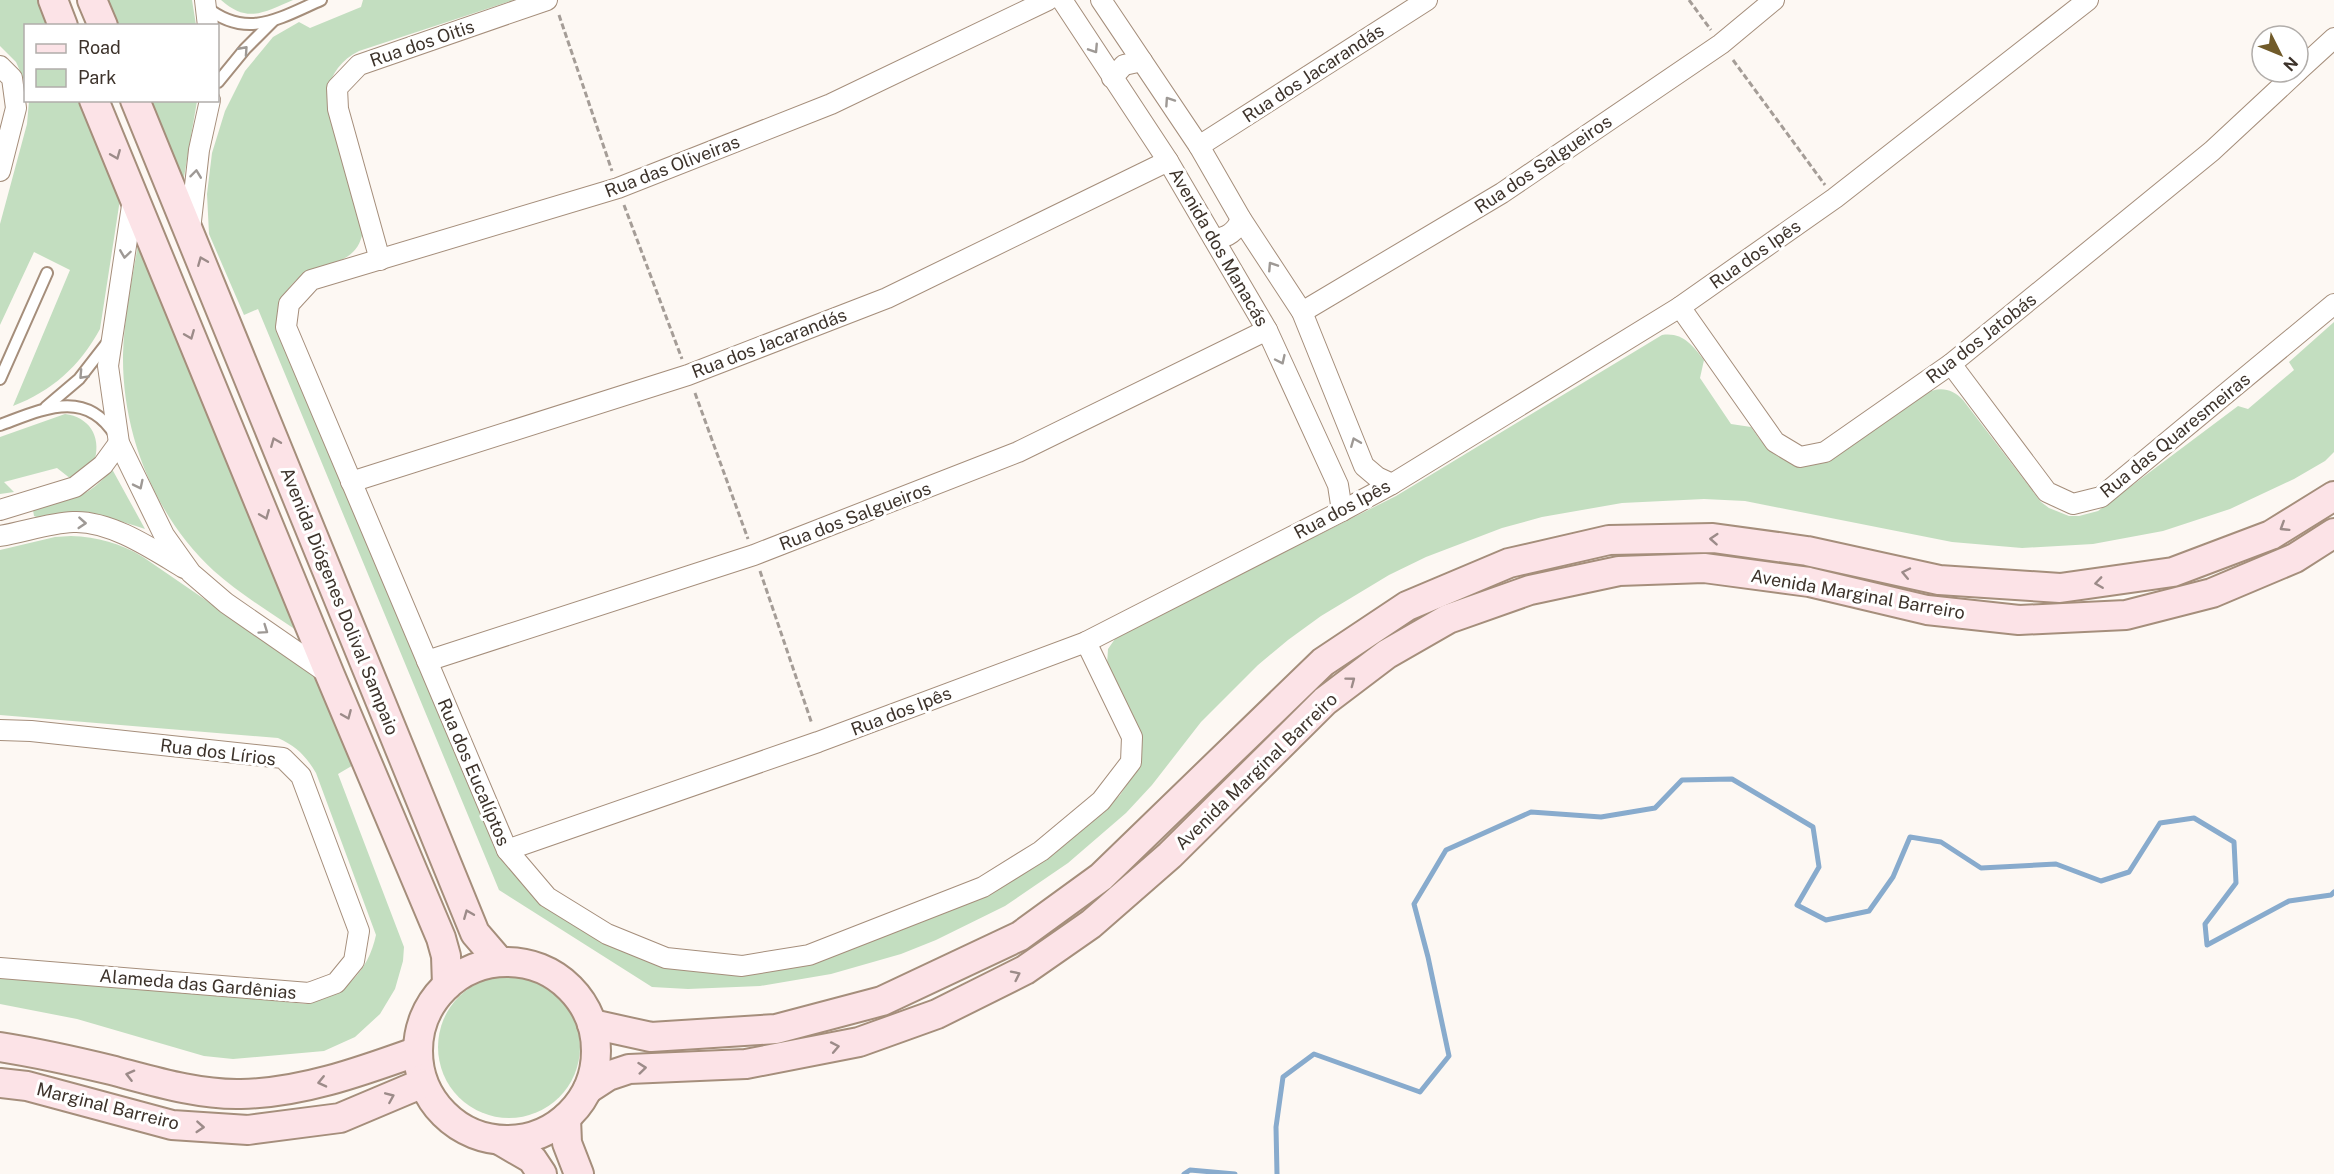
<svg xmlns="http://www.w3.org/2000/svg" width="2334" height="1174" font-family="'Public Sans',sans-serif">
	<rect width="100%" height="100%" fill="#fdf8f3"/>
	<g fill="#c3dec0">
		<polygon points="0,0 40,0 51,25 26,26 25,82 16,62 0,46"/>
		<polygon points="107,0 192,0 196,25 118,25"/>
		<path d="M 221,0 L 293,0 C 264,12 248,24 221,0 Z"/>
		<path d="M 363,0 L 514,0 L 359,51 C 341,60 332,73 327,92 L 363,231 C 355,278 302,252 281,302 L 510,868 L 531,892 L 605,939 L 743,973 L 986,895 L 1110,804 L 1120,795 L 1134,774 L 1107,665 L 1108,649 L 1117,636 L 1396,496 L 1662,335 C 1683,332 1692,345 1704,360 L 1700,378 L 1731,424 L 1751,427 C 1765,447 1776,461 1802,464 L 1924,394 C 1939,386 1952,388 1963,400 L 2041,502 L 2049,508 L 2069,516 L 2079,516 L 2098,511 L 2238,406 L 2248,409 L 2294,370 L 2289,362 L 2334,322 L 2334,452 L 2325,461 L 2294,479 L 2230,509 L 2163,531 L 2093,544 L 2022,548 L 1952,542 L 1745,501 L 1704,499 L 1622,503 L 1542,517 L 1502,528 L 1426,557 L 1389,575 L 1321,616 L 1288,640 L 1258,665 L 1201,722 L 1152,785 L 1126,813 L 1068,863 L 1005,906 L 936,940 L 901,954 L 831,974 L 760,986 L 688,989 L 652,987 L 499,890 L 258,309 L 244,315 L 209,234 L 207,194 L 212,153 L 225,111 L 245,71 L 273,37 L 299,22 L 310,28 L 361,7 Z"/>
		<path d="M 29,101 L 83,101 L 121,193 L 100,329 C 80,366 52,391 13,406 L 70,270 L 34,252 L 0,325 L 0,224 L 27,124 Z"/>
		<polygon points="149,101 197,101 183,183"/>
		<path d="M 139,238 L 306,637 C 275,615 242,596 214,571 C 155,517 122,434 123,355 C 124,315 133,276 139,238 Z"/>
		<path d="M 65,414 C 89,417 101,436 95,459 L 71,479 L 57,468 L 4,482 L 14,492 L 0,494 L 0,437 Z"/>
		<path d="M 112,469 L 145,529 C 121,521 96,513 71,513 C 59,513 44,521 34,516 L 33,510 L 36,506 C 73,499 87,499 112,469 Z"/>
		<path d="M 71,536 C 98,537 120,543 143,557 L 309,671 L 319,681 L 355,764 L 338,774 L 404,947 L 403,961 L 395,989 L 380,1014 L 355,1037 L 324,1051 L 233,1059 L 204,1056 L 77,1019 L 0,1004 L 0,975 L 39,977 L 306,1004 C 344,996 368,972 376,935 L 316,773 C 306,756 296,746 278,738 L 0,715 L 0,550 L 55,537 Z"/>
		<circle cx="509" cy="1047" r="71"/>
	</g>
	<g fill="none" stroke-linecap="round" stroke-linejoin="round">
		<g stroke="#88abcd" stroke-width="5">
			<polyline points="1184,1174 1190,1170 1235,1174"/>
			<polyline points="1277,1174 1276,1127 1283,1077 1314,1054 1420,1092 1449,1056 1428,957 1414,904 1446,850 1531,812 1601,817 1655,808 1682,780 1732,779 1813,827 1819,867 1797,905 1826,920 1869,911 1893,877 1910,837 1941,842 1981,868 2056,864 2101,881 2129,872 2160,823 2194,818 2234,842 2236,883 2205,924 2207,945 2289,901 2331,895 2334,892"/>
		</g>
		<defs>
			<g id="lane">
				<path d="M 206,7 C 247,40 280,18 321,0"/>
				<polyline points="218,82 245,49 273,21"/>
				<polyline points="0,379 47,273"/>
				<polyline points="46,407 79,379 107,343"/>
				<path d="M 0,425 C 41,410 85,387 115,435"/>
			</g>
			<g id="street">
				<polyline points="205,0 208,26"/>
				<polyline points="1048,0 831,104 618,188 311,280 289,304 286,327 507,850 547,897 607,934 666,958 742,966 809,955 983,887 1041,851 1101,801 1131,762 1132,737 1086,642"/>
				<polyline points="1062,0 1168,161 1267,330 1338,485 1342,511"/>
				<polyline points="1101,0 1199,146 1241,219 1302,312 1364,466 1377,477 1392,484"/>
				<polyline points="0,66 12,78 16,108 0,171"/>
				<polyline points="2298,71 2334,38"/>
				<polyline points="1112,78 1124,65 1142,61"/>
				<polyline points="1199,146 1427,0"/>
				<polyline points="133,199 108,366 119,443 164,535 191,573 226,603 330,675"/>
				<polyline points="190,230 199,150 210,100"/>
				<path d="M 1214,239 C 1227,238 1236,232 1241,219"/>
				<polyline points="380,260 338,109 337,88 359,65 547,0"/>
				<polyline points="1680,307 1775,442 1800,457 1825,452 1951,364 2212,151 2297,72"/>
				<polyline points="1302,312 1502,193 1721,44 1774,0"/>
				<polyline points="1951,364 2047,492 2073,504 2101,497 2334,304"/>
				<polyline points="351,482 688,375 887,298 1168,161"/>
				<polyline points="0,510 75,487 103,465 119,443"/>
				<path d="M 0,536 C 24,532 49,523 73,522 C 110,520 154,550 184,568"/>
				<polyline points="427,661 754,555 1018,452 1267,330"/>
				<polyline points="0,730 31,731 283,758 301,776 359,931 354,961 336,983 309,993 0,968"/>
				<polyline points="507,850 818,742 1086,642 1342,511 1392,484 1680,307 1835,198 2088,0"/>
			</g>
			<g id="secondary">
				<polyline points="53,0 63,26"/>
				<polyline points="92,0 103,26"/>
				<polyline points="94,100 330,675 441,938 446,956 447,985"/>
				<polyline points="135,100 475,933 500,962"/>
				<circle cx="507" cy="1051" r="89"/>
				<polyline points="592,1024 651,1037 776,1029 882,1001 1020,936 1101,877 1323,662 1407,606 1509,563 1609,540 1713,538 1807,551 1939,580 2060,588 2173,572 2271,535 2334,496"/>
				<path d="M 0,1047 C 38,1053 74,1061 111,1070 C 153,1081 198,1095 241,1094 C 302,1093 362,1071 418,1051"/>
				<polyline points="0,1083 27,1086 172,1125 248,1130 340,1118 423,1083"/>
				<polyline points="588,1089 608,1076 629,1069 746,1064 859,1042 937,1014 1025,970 1091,924 1170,855 1325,701 1387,654 1448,619 1530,590 1619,571 1704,568 1809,582 1927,610 2019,620 2126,615 2212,593 2295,558 2334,533"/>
				<polyline points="566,1118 567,1143 579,1174"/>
				<polyline points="501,1141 532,1159 542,1174"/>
			</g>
		</defs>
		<use href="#lane" stroke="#a58e7b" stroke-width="14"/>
		<use href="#street" stroke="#a58e7b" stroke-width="22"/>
		<use href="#secondary" stroke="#a58e7b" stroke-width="32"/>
		<g stroke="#a59d97" stroke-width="3" stroke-dasharray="6 3" stroke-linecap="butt">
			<polyline points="1689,0 1711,30"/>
			<polyline points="559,15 612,171"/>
			<polyline points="1733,60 1825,185"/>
			<polyline points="624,205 682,359"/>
			<polyline points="695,393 748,539"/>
			<polyline points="760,571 812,724"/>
		</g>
		<use href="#lane" stroke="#fff" stroke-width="10"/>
		<use href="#street" stroke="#fff" stroke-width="20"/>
		<use href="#secondary" stroke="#fce3e7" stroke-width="28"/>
	</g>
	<defs><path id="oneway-chevron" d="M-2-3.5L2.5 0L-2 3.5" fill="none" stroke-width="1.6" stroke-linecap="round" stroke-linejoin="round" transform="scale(1.5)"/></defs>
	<g stroke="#9e9995">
		<use href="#oneway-chevron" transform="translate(1094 49) rotate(57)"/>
		<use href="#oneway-chevron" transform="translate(244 50) rotate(-48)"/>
		<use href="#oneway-chevron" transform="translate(1169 101) rotate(-124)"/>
		<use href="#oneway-chevron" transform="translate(196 174) rotate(-83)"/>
		<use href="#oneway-chevron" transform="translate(125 254) rotate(98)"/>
		<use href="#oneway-chevron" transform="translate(1272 266) rotate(-123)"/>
		<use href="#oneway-chevron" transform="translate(1281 360) rotate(65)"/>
		<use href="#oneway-chevron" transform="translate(83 375) rotate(133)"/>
		<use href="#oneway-chevron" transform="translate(1355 442) rotate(-112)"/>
		<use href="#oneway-chevron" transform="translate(139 485) rotate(64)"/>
		<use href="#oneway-chevron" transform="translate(82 523) rotate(4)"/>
		<use href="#oneway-chevron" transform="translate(264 630) rotate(35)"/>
	</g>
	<g stroke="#9c8b89">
		<use href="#oneway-chevron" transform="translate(116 155) rotate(68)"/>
		<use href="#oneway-chevron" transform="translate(202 261) rotate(-112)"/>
		<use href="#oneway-chevron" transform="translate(190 335) rotate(68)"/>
		<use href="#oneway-chevron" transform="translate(275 442) rotate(-112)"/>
		<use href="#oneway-chevron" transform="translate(265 515) rotate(68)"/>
		<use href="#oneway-chevron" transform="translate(2284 527) rotate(148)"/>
		<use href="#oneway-chevron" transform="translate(1714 539) rotate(-176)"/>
		<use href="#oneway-chevron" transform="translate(1906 573) rotate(-168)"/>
		<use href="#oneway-chevron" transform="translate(2099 583) rotate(172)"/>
		<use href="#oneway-chevron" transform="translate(1351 681) rotate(-37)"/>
		<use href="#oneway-chevron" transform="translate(347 715) rotate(67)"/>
		<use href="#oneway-chevron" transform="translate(468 914) rotate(-112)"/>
		<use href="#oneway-chevron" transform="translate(1016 975) rotate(-26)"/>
		<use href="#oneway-chevron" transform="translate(835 1047) rotate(-11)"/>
		<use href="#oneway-chevron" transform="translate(642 1068) rotate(-6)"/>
		<use href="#oneway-chevron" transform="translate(130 1075) rotate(-166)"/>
		<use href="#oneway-chevron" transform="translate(322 1082) rotate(167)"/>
		<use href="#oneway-chevron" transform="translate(390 1097) rotate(-23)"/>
		<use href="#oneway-chevron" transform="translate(200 1127) rotate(4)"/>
	</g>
	<g text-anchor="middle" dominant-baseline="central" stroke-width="6" stroke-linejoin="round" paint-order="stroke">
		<g font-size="18" fill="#3d332b" stroke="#fff">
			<text transform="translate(422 43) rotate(-19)">Rua dos Oitis</text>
			<text transform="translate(1313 73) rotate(-33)">Rua dos Jacarandás</text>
			<text transform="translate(1543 164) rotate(-34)">Rua dos Salgueiros</text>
			<text transform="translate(672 166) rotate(-21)">Rua das Oliveiras</text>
			<text transform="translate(1219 247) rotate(60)">Avenida dos Manacás</text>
			<text transform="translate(1755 254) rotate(-35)">Rua dos Ipês</text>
			<text transform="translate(1981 338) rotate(-38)">Rua dos Jatobás</text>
			<text transform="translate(769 343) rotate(-21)">Rua dos Jacarandás</text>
			<text transform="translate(2175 435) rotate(-39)">Rua das Quaresmeiras</text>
			<text transform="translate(1342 509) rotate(-28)">Rua dos Ipês</text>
			<text transform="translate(855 516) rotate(-21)">Rua dos Salgueiros</text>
			<text transform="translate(1858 594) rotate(10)">Avenida Marginal Barreiro</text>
			<text transform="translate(340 601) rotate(68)">Avenida Diógenes Dolival Sampaio</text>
			<text transform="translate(901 711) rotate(-21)">Rua dos Ipês</text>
			<text transform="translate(218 752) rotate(7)">Rua dos Lírios</text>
			<text transform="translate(1256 771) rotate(-44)">Avenida Marginal Barreiro</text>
			<text transform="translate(474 772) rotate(67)">Rua dos Eucalíptos</text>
			<text transform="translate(198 984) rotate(5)">Alameda das Gardênias</text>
			<text transform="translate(108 1106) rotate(14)">Marginal Barreiro</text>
		</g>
	</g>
	<rect x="24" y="24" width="195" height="78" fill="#ffffff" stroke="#b1adaa" stroke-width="1.5"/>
	<rect x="36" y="44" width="30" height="9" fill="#fce3e7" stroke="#b1adaa" stroke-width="1.5"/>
	<text x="78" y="54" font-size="18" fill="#3d332b">Road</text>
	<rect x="36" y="69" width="30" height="18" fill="#c3dec0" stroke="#b1adaa" stroke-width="1.5"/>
	<text x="78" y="84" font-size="18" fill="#3d332b">Park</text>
	<g transform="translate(2280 54) rotate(133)"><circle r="28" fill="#ffffff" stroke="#b1adaa" stroke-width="1.5"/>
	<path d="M0-4.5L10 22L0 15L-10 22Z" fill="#715b2a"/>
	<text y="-9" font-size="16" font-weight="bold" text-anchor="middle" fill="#3d332b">N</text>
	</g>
</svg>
